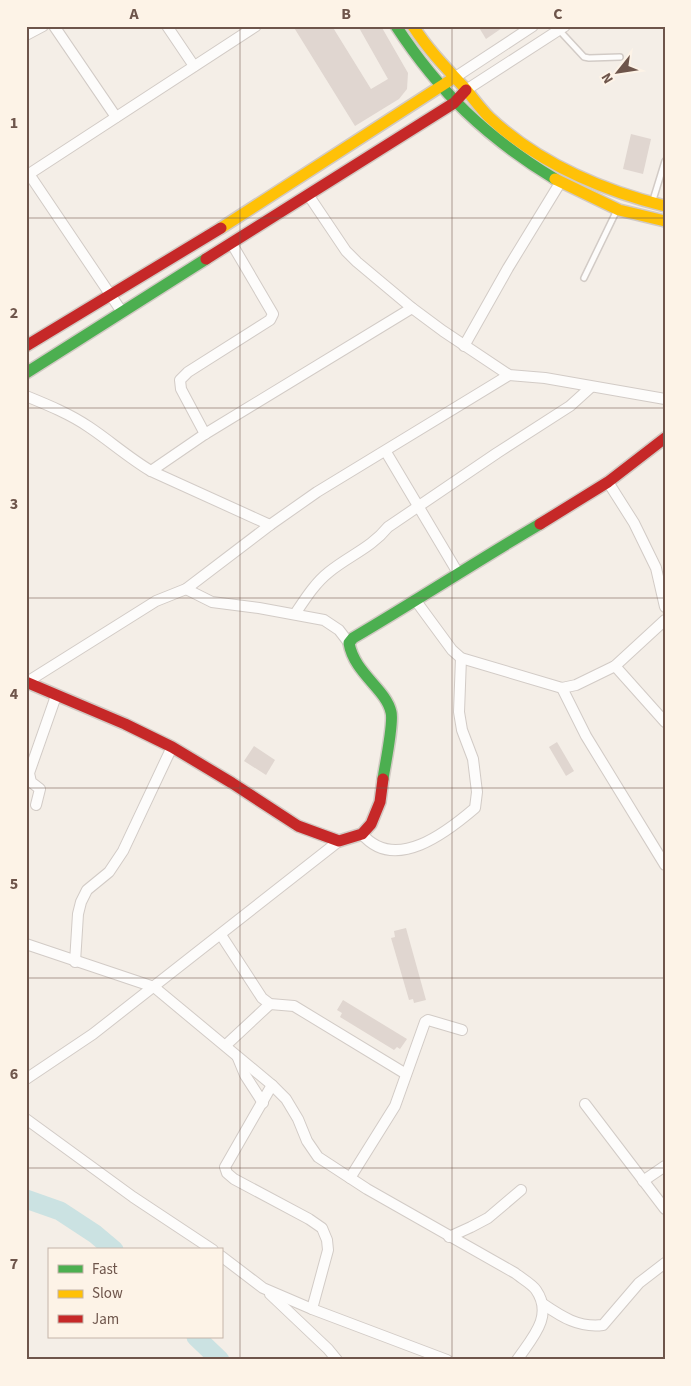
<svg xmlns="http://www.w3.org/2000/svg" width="691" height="1386" font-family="'Source Sans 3',sans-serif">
	<rect width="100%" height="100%" fill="#f4eee7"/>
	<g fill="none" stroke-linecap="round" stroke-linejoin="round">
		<g stroke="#cbe2e2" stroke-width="19">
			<polyline points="26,1199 60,1211 95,1234 114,1250"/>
			<polyline points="196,1337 220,1360"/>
		</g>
	</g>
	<g fill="#e0d6d0">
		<polygon points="293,26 332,26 371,89 388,79 358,26 381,26 408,73 407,89 399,99 355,126"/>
		<polygon points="478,26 505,26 486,39"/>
		<polygon points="631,134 651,139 643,174 623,169"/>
		<polygon points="557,742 574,771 566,776 549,747"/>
		<polygon points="254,746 275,760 266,775 244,761"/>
		<polygon points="406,928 426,1000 414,1003 413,999 409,1000 391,938 395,937 394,931"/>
		<polygon points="343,1000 407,1039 400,1049 397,1047 394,1050 340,1017 342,1013 337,1010"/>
	</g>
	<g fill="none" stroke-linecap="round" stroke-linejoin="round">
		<defs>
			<g id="lane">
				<polyline points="559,30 584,57 589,58 620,57"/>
				<polyline points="653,200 665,161"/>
				<polyline points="584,278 616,212"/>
			</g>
			<g id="street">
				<polyline points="54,26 116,117"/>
				<polyline points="167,26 194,66"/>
				<polyline points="26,35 43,26"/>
				<polyline points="454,78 533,26"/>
				<polyline points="466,90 565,26"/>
				<polyline points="29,174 122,312"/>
				<polyline points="26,176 256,26"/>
				<polyline points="309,196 346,251 357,262 412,308 443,331 509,375 545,378 665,399"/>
				<polyline points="464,346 508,268 560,183"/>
				<path d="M 26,396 C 48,405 70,414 89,427 C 110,441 129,458 151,471 L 270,525"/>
				<polyline points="205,434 181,389 180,380 188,372 270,320 273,314 232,244"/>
				<polyline points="386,452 458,573"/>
				<polyline points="151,471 205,434 412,308"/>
				<polyline points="608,482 634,523 656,568 665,607"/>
				<polyline points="186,589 212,602 259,608 324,620 339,630 349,643"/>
				<polyline points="416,601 452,650 461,658 562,688 576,685 615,666 665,620"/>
				<path d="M 295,614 C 305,599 315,583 329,572 C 350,555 371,548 388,527 L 497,453 L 570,406 L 591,387"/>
				<polyline points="615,666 665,722"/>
				<polyline points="27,682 156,601 186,589 270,525 317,492 509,375"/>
				<polyline points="562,688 586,736 665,865"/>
				<polyline points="36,805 40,789 31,782 29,773 56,696"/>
				<path d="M 362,834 C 395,873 447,832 475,808 L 477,792 L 473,759 L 462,730 L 459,712 L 461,658"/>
				<polyline points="221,935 262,998 270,1004 294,1006 406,1074"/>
				<path d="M 26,944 L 154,987 L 272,1085 L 286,1099 L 298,1119 L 307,1141 L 318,1157 L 367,1189 L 515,1273 C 521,1278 532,1284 536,1290 C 554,1316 532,1338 517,1360"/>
				<polyline points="75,962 78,914 81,902 87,890 109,872 123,851 172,747"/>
				<polyline points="226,1045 270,1004"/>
				<polyline points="238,1058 245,1075 263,1103"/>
				<polyline points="26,1079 93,1034 339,841"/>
				<polyline points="272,1085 225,1167 227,1173 234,1179 309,1219 322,1228 327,1240 328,1250 312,1309"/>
				<polyline points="585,1104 665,1209"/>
				<polyline points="26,1119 133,1197 213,1250"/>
				<polyline points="350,1178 395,1106 425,1022 428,1020 462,1030"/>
				<polyline points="643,1181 665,1166"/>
				<polyline points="449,1237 471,1227 488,1218 521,1190"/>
				<polyline points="221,1256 263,1288 312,1309 447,1360"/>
				<polyline points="270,1294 328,1349 337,1360"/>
				<path d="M 543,1304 C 562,1317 579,1328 603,1325 L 639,1283 L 665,1263"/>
			</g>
			<g id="fast">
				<path d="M 396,26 C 440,93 486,137 555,179"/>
				<polyline points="26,373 206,259"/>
				<path d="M 383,779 C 385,765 394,723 391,712 C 386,689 354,673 349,643 L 353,638 C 416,601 477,561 540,524"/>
			</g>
			<g id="slow">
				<path d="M 413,26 C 427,48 444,66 462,85 C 471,95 479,107 489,117 C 538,163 601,190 665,206"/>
				<polyline points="555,179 619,210 665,221"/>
				<polyline points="221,228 449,81"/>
			</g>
			<g id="jam">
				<polyline points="206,259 454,103 466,90"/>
				<polyline points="26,346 221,228"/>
				<polyline points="540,524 608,482 665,438"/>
				<polyline points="26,682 125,724 172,747 232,783 298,826 339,841 362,834 371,824 380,802 383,779"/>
			</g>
		</defs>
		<use href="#lane" stroke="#d2cbc6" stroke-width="8"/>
		<use href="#street" stroke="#d2cbc6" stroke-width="12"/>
		<use href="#fast" stroke="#d2cac4" stroke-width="14"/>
		<use href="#slow" stroke="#d2cac4" stroke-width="14"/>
		<use href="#jam" stroke="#d2cac4" stroke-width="14"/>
		<use href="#lane" stroke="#fdfcfb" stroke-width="5"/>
		<use href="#street" stroke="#fdfcfb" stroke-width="10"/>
		<use href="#fast" stroke="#4caf50" stroke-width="11"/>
		<use href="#slow" stroke="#ffc107" stroke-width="11"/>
		<use href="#jam" stroke="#c62828" stroke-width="11"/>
	</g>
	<path fill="none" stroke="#6e554b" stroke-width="1" stroke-opacity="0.55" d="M 240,26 L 240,1360M 452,26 L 452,1360M 26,218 L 665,218M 26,408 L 665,408M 26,598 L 665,598M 26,788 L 665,788M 26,978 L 665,978M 26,1168 L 665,1168"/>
	<rect width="691" height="1386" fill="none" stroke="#fdf3e7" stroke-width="55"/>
	<rect x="48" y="1248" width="175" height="90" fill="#fdf3e7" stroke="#c4b4a9"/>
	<rect x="58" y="1265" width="25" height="8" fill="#4caf50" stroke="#c4b4a9"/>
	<text x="92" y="1274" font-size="15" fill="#6e554b">Fast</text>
	<rect x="58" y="1290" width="25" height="8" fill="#ffc107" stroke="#c4b4a9"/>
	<text x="92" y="1298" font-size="15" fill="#6e554b">Slow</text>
	<rect x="58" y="1315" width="25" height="8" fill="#c62828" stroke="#c4b4a9"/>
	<text x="92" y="1324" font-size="15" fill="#6e554b">Jam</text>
	<g transform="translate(618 72) rotate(240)" stroke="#fdf3e7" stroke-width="4" paint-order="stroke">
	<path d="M0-4L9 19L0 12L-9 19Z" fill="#6e554b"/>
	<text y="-8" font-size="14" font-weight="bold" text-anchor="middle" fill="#6e554b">N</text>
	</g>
	<rect x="28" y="28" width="636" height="1330" fill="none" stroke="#6e554b" stroke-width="2"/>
	<g font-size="16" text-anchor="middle" font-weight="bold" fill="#6e554b">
		<text x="134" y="19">A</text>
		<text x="346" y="19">B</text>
		<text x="558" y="19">C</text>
		<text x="14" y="128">1</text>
		<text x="14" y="318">2</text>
		<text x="14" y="509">3</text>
		<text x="14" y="699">4</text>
		<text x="14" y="889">5</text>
		<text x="14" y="1079">6</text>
		<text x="14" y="1269">7</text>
	</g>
</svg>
